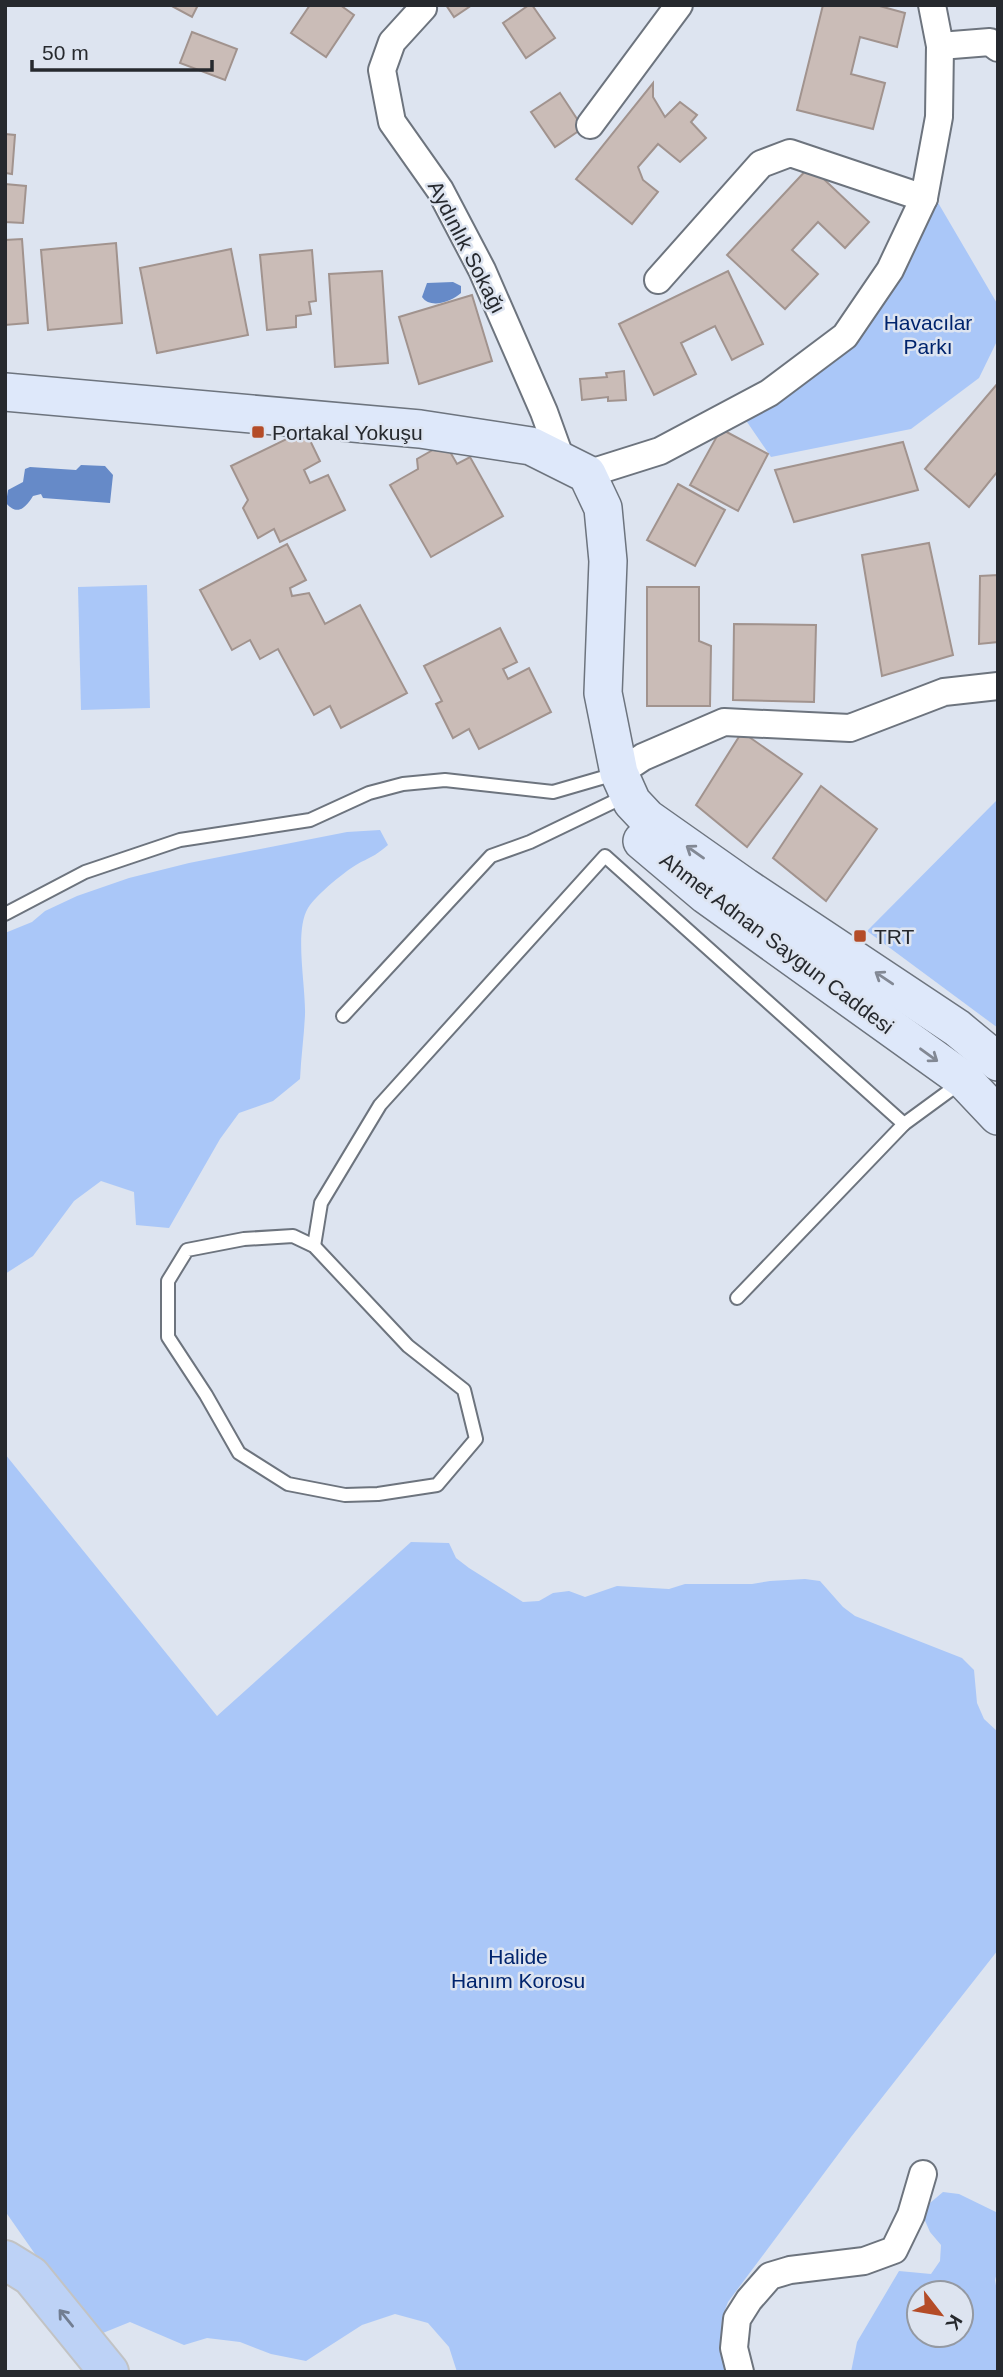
<svg xmlns="http://www.w3.org/2000/svg" width="1003" height="2377" font-family="Arial,sans-serif">
	<rect width="100%" height="100%" fill="#dde4f0"/>
	<g fill="#aac7f8" fill-rule="evenodd">
		<polygon points="930,189 998,305 998,339 979,378 911,429 771,457 745,419 846,339"/>
		<polygon points="147,585 150,708 81,710 78,587"/>
		<polygon points="998,799 998,1028 867,931"/>
		<path d="M 380,830 L 388,845 C 379,853 372,857 361,862 C 346,870 317,894 308,908 C 294,931 306,986 305,1015 C 304,1036 301,1058 300,1079 L 273,1101 L 239,1113 L 220,1139 L 169,1228 L 136,1225 L 134,1192 L 101,1181 L 74,1201 L 33,1256 L 5,1274 L 5,933 L 32,922 L 45,911 L 77,896 L 129,878 L 189,863 L 347,832 Z"/>
		<polygon points="5,1454 217,1716 411,1542 449,1543 456,1558 469,1568 523,1602 539,1601 553,1593 569,1591 585,1597 617,1586 669,1589 685,1584 752,1584 770,1581 805,1579 820,1581 843,1607 855,1616 962,1658 974,1670 977,1703 984,1719 998,1732 998,1950 851,2137 728,2302 722,2318 721,2335 735,2372 457,2372 449,2347 428,2323 395,2314 362,2325 306,2361 271,2354 240,2342 207,2338 184,2345 130,2322 93,2337 5,2211"/>
		<path d="M 943,2192 L 959,2194 L 998,2213 L 998,2269 L 995,2280 L 998,2297 L 998,2372 L 851,2372 L 857,2342 L 899,2271 L 931,2274 L 940,2261 L 941,2245 L 930,2232 L 923,2216 L 930,2203 ZM 919,2293 L 961,2293 L 961,2335 L 919,2335 Z"/>
	</g>
	<g fill="#668ac8">
		<path d="M 453,282 L 461,286 L 461,293 C 451,302 430,309 422,297 L 427,283 Z"/>
		<path d="M 81,465 L 105,466 L 113,475 L 110,503 L 43,498 L 41,494 L 33,496 C 26,507 18,517 6,503 L 8,490 L 23,482 L 25,469 L 30,467 L 76,470 Z"/>
	</g>
	<g fill="#cabcb7" stroke="#a1938e" stroke-width="2">
		<polygon points="170,5 198,5 192,17"/>
		<polygon points="310,5 340,5 354,15 326,57 291,33"/>
		<polygon points="446,5 472,5 454,17"/>
		<polygon points="529,5 532,5 555,38 526,58 503,23"/>
		<polygon points="823,5 876,5 905,13 897,47 860,37 851,74 885,83 873,129 797,110"/>
		<polygon points="192,32 237,49 225,80 180,63"/>
		<polygon points="653,83 653,97 665,117 680,102 697,115 691,122 706,138 680,162 658,144 638,167 643,180 658,192 632,224 576,179"/>
		<polygon points="560,93 583,128 555,147 531,112"/>
		<polygon points="5,134 15,135 12,174 5,173"/>
		<polygon points="810,166 869,222 845,248 818,222 792,250 818,274 785,309 727,255"/>
		<polygon points="5,184 26,186 23,223 5,222"/>
		<polygon points="22,239 28,323 5,325 5,240"/>
		<polygon points="116,243 122,323 48,330 41,250"/>
		<polygon points="231,249 248,335 157,353 140,268"/>
		<polygon points="312,250 316,301 309,302 311,314 296,316 296,327 267,330 260,255"/>
		<polygon points="382,271 388,363 335,367 329,274"/>
		<polygon points="728,271 763,344 732,360 715,326 681,343 696,374 654,395 619,324"/>
		<polygon points="472,295 492,361 419,384 399,317"/>
		<polygon points="624,371 626,400 608,401 608,397 582,400 580,379 607,377 606,373"/>
		<polygon points="998,383 998,471 969,507 925,469"/>
		<polygon points="721,429 768,454 738,511 690,485"/>
		<polygon points="305,430 320,461 304,470 310,483 328,475 345,510 280,542 274,529 258,538 243,508 248,500 231,466"/>
		<polygon points="903,442 918,490 794,522 775,470"/>
		<polygon points="445,443 457,464 470,457 503,516 431,557 390,485 418,469 417,459"/>
		<polygon points="678,484 725,510 695,566 647,540"/>
		<polygon points="929,543 953,655 882,676 862,555"/>
		<polygon points="287,544 306,580 290,588 292,596 309,593 325,624 360,605 407,693 341,728 330,706 314,715 278,649 260,659 250,640 232,650 200,590"/>
		<polygon points="998,575 998,642 979,644 980,576"/>
		<polygon points="647,587 699,587 699,641 711,646 710,706 647,706"/>
		<polygon points="734,624 816,625 814,702 733,700"/>
		<polygon points="500,628 517,662 503,669 508,679 529,668 551,712 479,749 469,729 453,738 436,704 442,701 424,666"/>
		<polygon points="742,732 802,774 747,847 696,805"/>
		<polygon points="821,786 877,829 826,901 773,858"/>
	</g>
	<g fill="none" stroke-linecap="round" stroke-linejoin="round">
		<defs>
			<g id="lane">
				<polyline points="5,914 85,872 180,840 310,820 369,793 403,784 445,780 553,792 615,774"/>
				<polyline points="343,1016 491,856 530,842 613,802"/>
				<polygon points="293,1236 314,1246 408,1346 464,1390 476,1439 437,1485 378,1494 345,1495 288,1484 239,1453 206,1395 168,1337 168,1281 187,1250 244,1239"/>
				<polyline points="314,1246 321,1203 380,1105 605,856 904,1124 960,1083"/>
				<polyline points="737,1298 904,1124"/>
			</g>
			<g id="street">
				<polyline points="422,5 423,8 392,42 382,70 392,122 440,190 482,270 544,412 562,462"/>
				<polyline points="940,46 990,42 998,48"/>
				<polyline points="590,125 679,5"/>
				<polyline points="658,280 761,164 790,153 924,198"/>
				<polyline points="587,474 660,451 769,393 845,336 890,270 924,198 939,117 940,46 932,5"/>
				<polyline points="619,773 643,757 724,722 850,728 944,692 998,686"/>
				<polyline points="740,2372 734,2348 737,2319 749,2300 770,2276 790,2270 864,2261 894,2250 911,2215 923,2174"/>
			</g>
			<g id="secondary">
				<polyline points="5,392 420,429 531,446 587,474 603,508 608,561 603,693 619,773 632,802 647,818 745,887 957,1028 998,1062"/>
				<polyline points="642,841 706,895 964,1080 998,1116"/>
			</g>
			<polyline id="primary" points="5,2260 31,2276 109,2372"/>
		</defs>
		<use href="#lane" stroke="#6d747e" stroke-width="16"/>
		<use href="#street" stroke="#6d747e" stroke-width="30"/>
		<use href="#secondary" stroke="#6d747e" stroke-width="40"/>
		<use href="#primary" stroke="#c2c3c4" stroke-width="42"/>
		<use href="#lane" stroke="#fff" stroke-width="12"/>
		<use href="#street" stroke="#fff" stroke-width="26"/>
		<use href="#secondary" stroke="#dee8fa" stroke-width="37"/>
		<use href="#primary" stroke="#bdd2f6" stroke-width="38"/>
	</g>
	<defs><path id="oneway-shaft" d="M-6 0H5M1.5-3L5.5 0L1.5 3" fill="none" stroke-width="1.6" stroke-linecap="round" stroke-linejoin="round" transform="scale(1.75)"/></defs>
	<g stroke="#828894">
		<use href="#oneway-shaft" transform="translate(695 852) rotate(-145)"/>
		<use href="#oneway-shaft" transform="translate(884 978) rotate(-146)"/>
		<use href="#oneway-shaft" transform="translate(929 1055) rotate(36)"/>
	</g>
	<use stroke="#727e92" href="#oneway-shaft" transform="translate(66 2318) rotate(-129)"/>
	<g fill="#b44c28" stroke="#dde4f0" stroke-width="2.5">
		<rect x="251" y="425" width="14" height="14" rx="3.5"/>
		<rect x="853" y="929" width="14" height="14" rx="3.5"/>
	</g>
	<g text-anchor="middle" dominant-baseline="central" stroke-width="5" stroke-linejoin="round" paint-order="stroke">
		<g font-size="21" fill="#26292e" stroke="#dde4f0">
			<text transform="translate(467 247) rotate(63)">Aydınlık Sokağı</text>
			<text transform="translate(777 943) rotate(37)">Ahmet Adnan Saygun Caddesi</text>
		</g>
		<g font-size="21" fill="#00246d" stroke="#dde4f0">
			<text x="928" y="322">Havacılar<tspan x="928" dy="24">Parkı</tspan></text>
			<text x="518" y="1956">Halide<tspan x="518" dy="24">Hanım Korosu</tspan></text>
		</g>
		<g font-size="21" fill="#26292e" stroke="#dde4f0" text-anchor="start">
			<text x="272" y="432">Portakal Yokuşu</text>
			<text x="874" y="936">TRT</text>
		</g>
	</g>
	<rect width="1003" height="2377" fill="none" stroke="#26292e" stroke-width="14"/>
	<g transform="translate(940 2314) rotate(121)"><circle r="33" fill="#dde4f0" stroke="#9499a2" stroke-width="2"/>
	<path d="M0-5L12 26L0 18L-12 26Z" fill="#b44c28"/>
	<text y="-10" font-size="19" font-weight="bold" text-anchor="middle" fill="#26292e">K</text>
	</g>
	<path d="M32 60v10h180v-10" fill="none" stroke="#26292e" stroke-width="3.5"/>
	<text x="42" y="60" font-size="21" fill="#26292e" stroke="#dde4f0" stroke-width="5" paint-order="stroke">50 m</text>
</svg>
